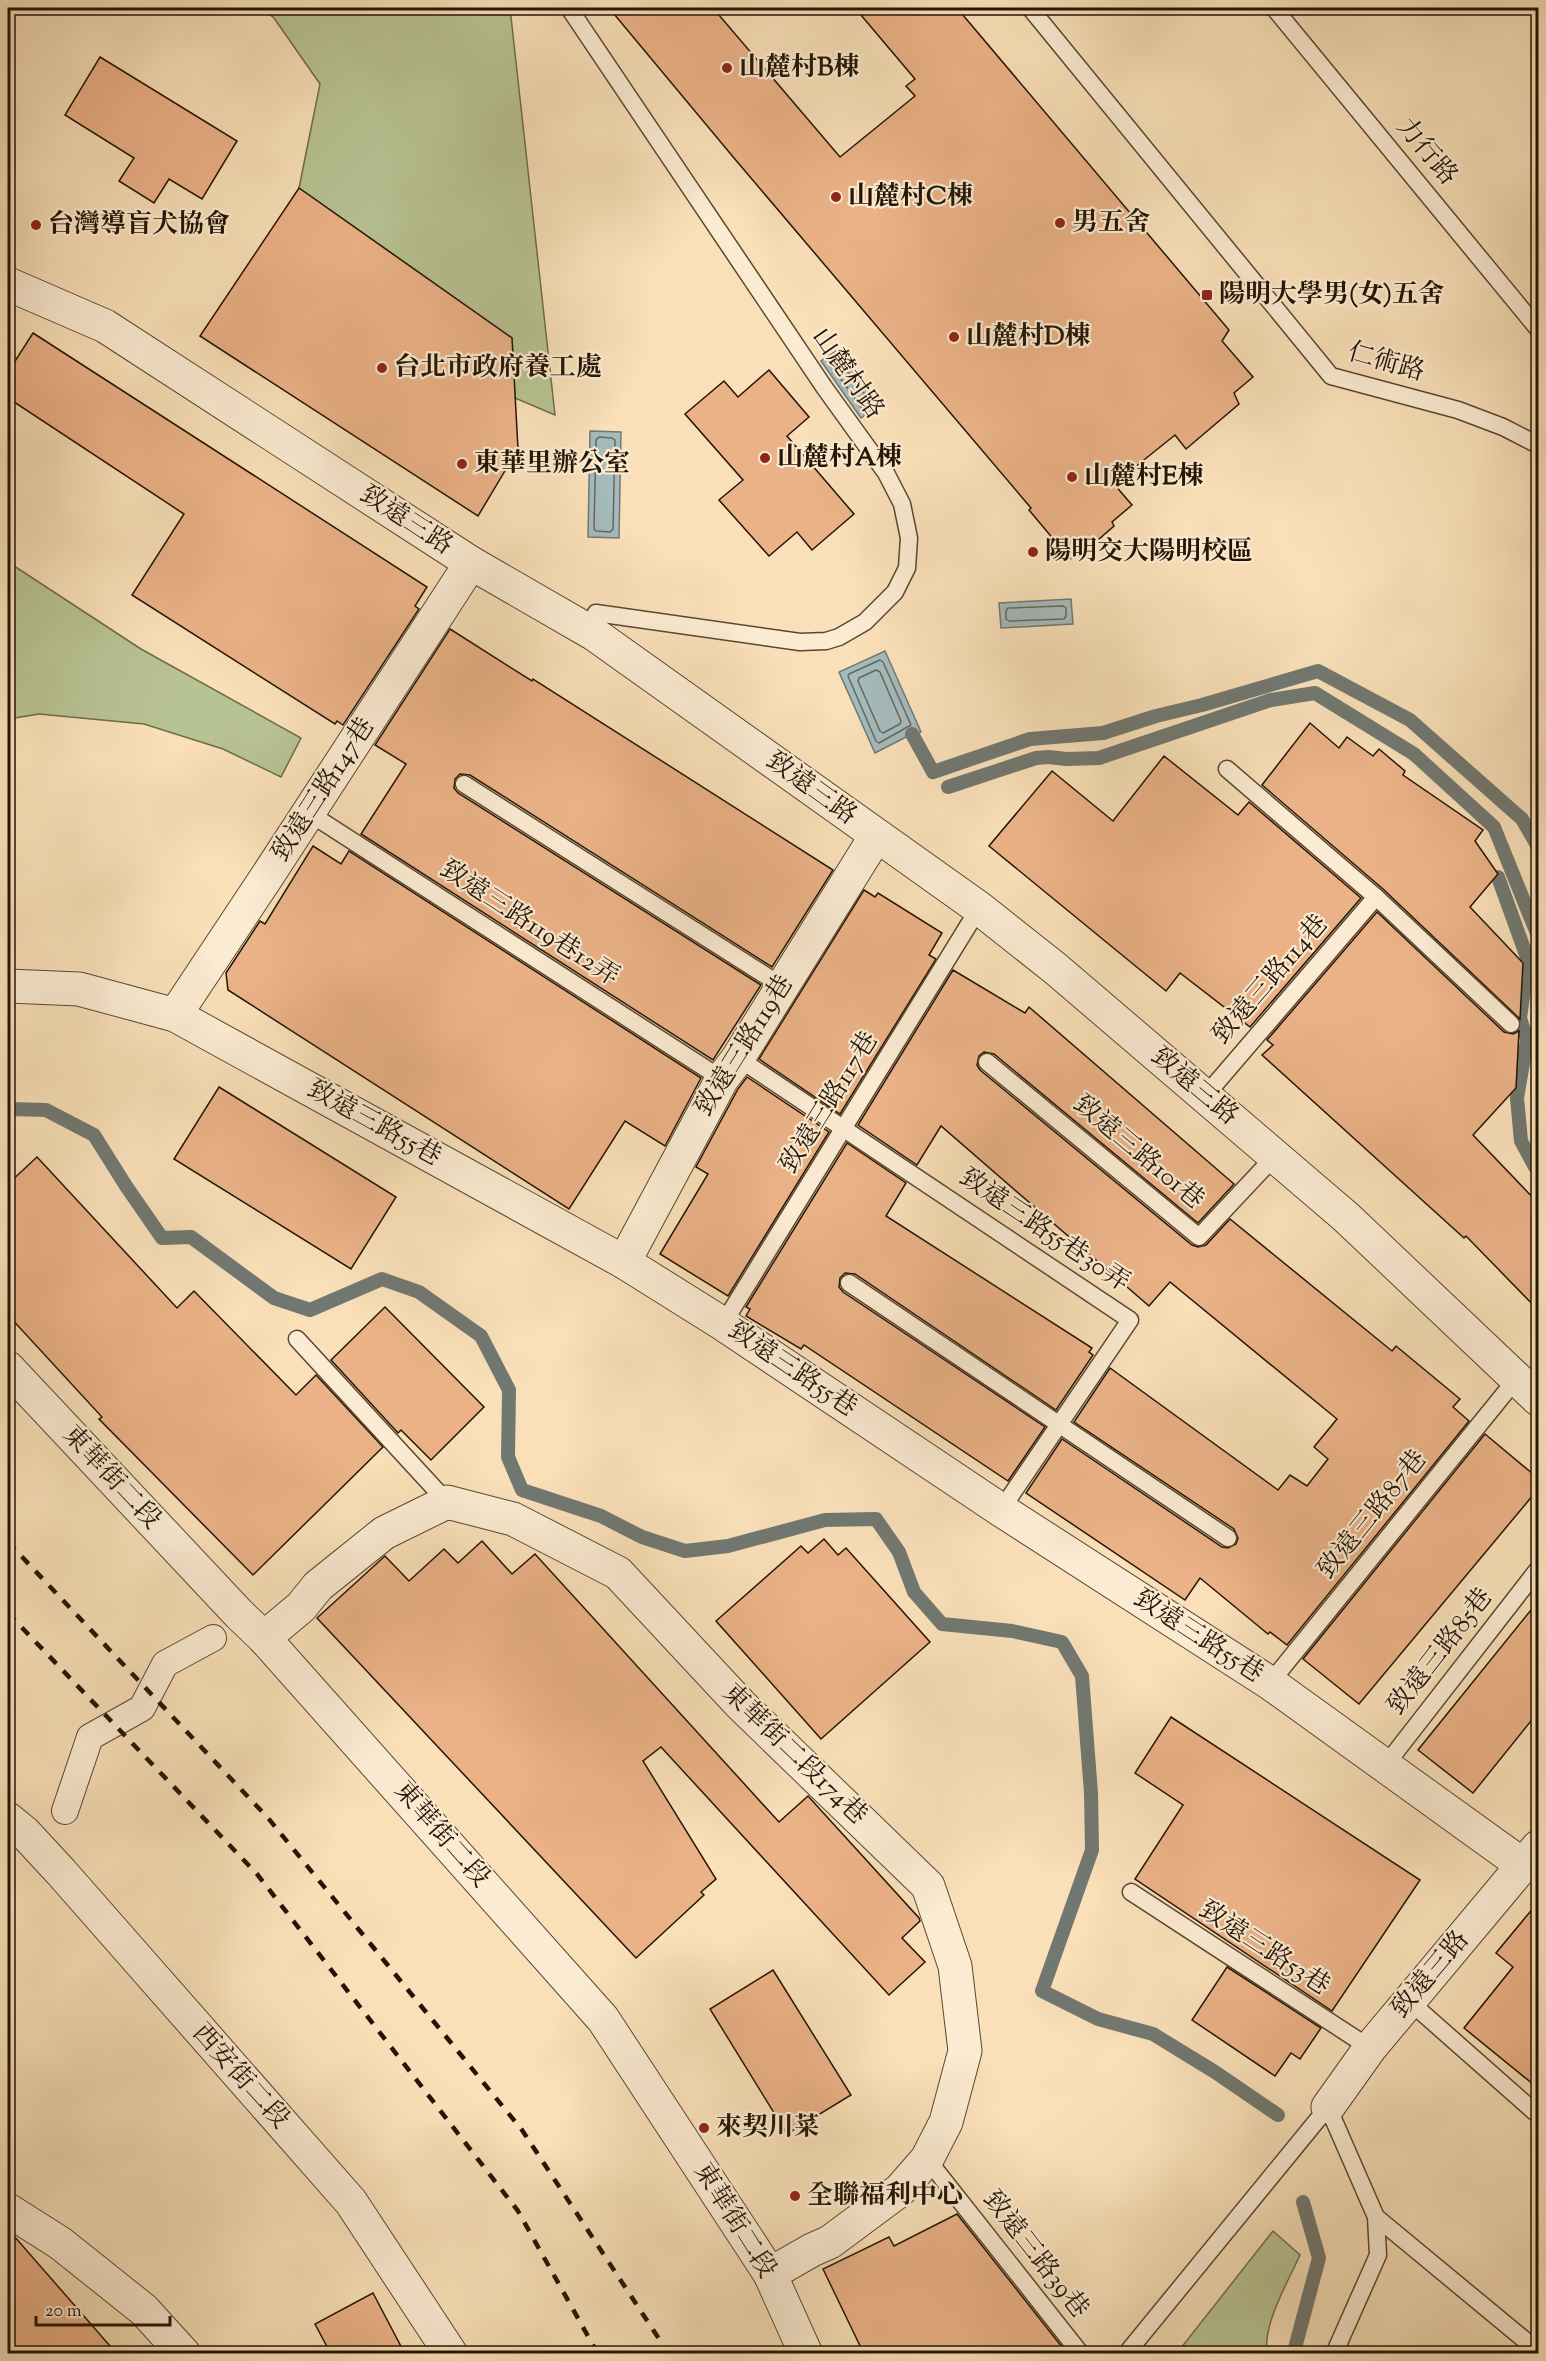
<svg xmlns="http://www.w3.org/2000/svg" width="1546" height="2361" font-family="'Sorts Mill Goudy','Noto Serif TC',serif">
	<rect width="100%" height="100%" fill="#f9e0b9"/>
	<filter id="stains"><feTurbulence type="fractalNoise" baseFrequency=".00333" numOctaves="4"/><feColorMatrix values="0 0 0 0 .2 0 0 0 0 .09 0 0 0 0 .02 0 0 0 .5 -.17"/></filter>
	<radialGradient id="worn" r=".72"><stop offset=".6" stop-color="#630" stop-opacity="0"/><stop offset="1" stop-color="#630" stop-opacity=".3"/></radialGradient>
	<g fill="#b8c394" stroke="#6e6c4c" stroke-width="1.5">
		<polygon points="261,8 510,8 555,415 515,398 512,338 299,188 320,84 274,18"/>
		<polygon points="8,562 141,649 301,738 281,777 223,749 144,724 39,714 8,719"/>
		<path d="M 1273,2231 L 1300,2255 C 1288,2282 1263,2323 1267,2353 L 1177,2353 Z"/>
	</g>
	<g fill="#a4babb" stroke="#717871" stroke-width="1.5">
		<polygon points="839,349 880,405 861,418 821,361"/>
		<polygon points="590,431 621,432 619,538 588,537"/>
		<polygon points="1071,599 1073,624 1001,628 999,603"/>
		<polygon points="885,651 921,732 912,734 875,753 839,672"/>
	</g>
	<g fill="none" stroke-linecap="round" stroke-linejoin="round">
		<g stroke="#64675f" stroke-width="1.5">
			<polygon points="836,358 839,360 870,401 870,405 865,408 861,407 831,365 831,362"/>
			<polygon points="599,437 612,438 615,440 613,529 610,532 596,531 594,529 596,440"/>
			<polygon points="1063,606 1066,608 1066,616 1064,619 1009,621 1006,619 1006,611 1008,608"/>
			<polygon points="880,660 883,662 911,725 879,743 876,741 848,676 849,674"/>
			<polygon points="876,670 880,672 901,721 900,724 883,733 880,731 858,681 859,678"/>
		</g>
		<g stroke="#717871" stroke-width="14">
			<polyline points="912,734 933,772 1030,739 1103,733 1156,716 1202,705 1318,671 1410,720 1522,819 1538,847"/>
			<polyline points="948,787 1036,758 1049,757 1066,759 1099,758 1271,700 1315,693 1414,754 1494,827 1538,936"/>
			<polyline points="1498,877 1528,960 1520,1018 1527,1040 1517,1098 1521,1141 1535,1167"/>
			<polyline points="1538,1097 1538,1116"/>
			<polyline points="8,1109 46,1110 94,1135 126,1186 162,1238 191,1237 274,1298 310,1310 382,1279 419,1292 481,1336 509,1390 508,1457 522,1490 601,1516 642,1537 685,1551 728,1546 825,1520 876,1519 899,1552 914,1592 942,1624 1012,1631 1062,1642 1082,1676 1091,1793 1092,1850 1042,1991 1098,2019 1153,2034 1215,2072 1278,2115"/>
			<polyline points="1297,2354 1295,2348 1319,2258 1303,2202"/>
		</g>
	</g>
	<g fill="#ebb287" stroke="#241403" stroke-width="1.5">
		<polygon points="609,8 713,8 840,157 915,96 906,86 915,79 855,8 957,8 1229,330 1222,341 1253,377 1234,393 1239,404 1186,449 1175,435 1114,484 1132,505 1112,522 1114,526 1091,546 1088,543 1070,559 1029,510 1031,508 734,158"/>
		<polygon points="100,57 237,141 202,199 169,179 154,203 119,181 134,158 65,115"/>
		<polygon points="299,188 512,338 518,449 478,516 200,336"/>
		<polygon points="33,333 427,587 415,606 419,609 343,725 337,721 335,724 132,595 184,514 8,398 8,372"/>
		<polygon points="769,370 809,417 787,436 854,514 812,550 797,532 769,556 719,500 743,480 685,414 724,381 738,397"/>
		<polygon points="450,629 532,681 533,679 833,870 772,967 470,775 460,774 455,779 454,788 458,793 761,985 713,1060 361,834 406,764 375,745"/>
		<polygon points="1310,723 1339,748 1347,737 1373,756 1379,749 1405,771 1403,775 1483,830 1475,841 1498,874 1470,907 1523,963 1520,1019 1383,889 1262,785"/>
		<polygon points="1164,756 1238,815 1249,802 1361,898 1250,1027 1180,973 1166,991 989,846 1052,771 1113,821"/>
		<polygon points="313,846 341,864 349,851 701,1078 665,1146 625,1121 569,1209 228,990 226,973 260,921 265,924"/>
		<polygon points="864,890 875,897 878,893 942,933 929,955 936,959 840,1114 759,1059"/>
		<polygon points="1377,912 1504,1032 1513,1034 1519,1031 1516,1088 1473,1135 1539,1204 1539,1311 1466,1236 1464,1238 1262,1055 1273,1045 1267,1040"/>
		<polygon points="953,970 1025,1013 1029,1007 1234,1184 1198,1223 994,1054 984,1052 979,1056 977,1065 980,1070 1192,1245 1198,1247 1206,1245 1230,1219 1392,1351 1396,1346 1460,1399 1453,1407 1469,1421 1287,1645 1270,1632 1268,1634 1200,1578 1185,1600 1026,1493 1062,1439 1222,1547 1228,1548 1236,1544 1238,1538 1234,1529 1074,1422 1110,1368 1278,1490 1290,1475 1307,1486 1328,1459 1314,1447 1337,1419 1170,1282 1149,1306 941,1126 917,1165 858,1125"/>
		<polygon points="747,1077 829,1132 728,1296 660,1254 708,1174 696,1167 738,1089"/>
		<polygon points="219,1087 396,1197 351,1269 174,1159"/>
		<polygon points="847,1143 906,1183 886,1216 1092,1348 1089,1352 1093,1355 1056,1410 855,1274 845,1273 840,1278 839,1287 843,1292 1045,1427 1008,1481 804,1345 801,1349 746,1316 750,1309 746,1307"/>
		<polygon points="37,1157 177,1308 194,1291 296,1395 316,1375 383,1447 253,1575 99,1419 102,1417 8,1315 8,1184"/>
		<polygon points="385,1307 484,1407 431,1460 401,1430 398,1433 331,1360"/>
		<polygon points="1485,1434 1539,1479 1539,1488 1359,1704 1303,1659"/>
		<polygon points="824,1539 838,1555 846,1548 930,1642 821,1739 716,1621 801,1546 808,1553"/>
		<polygon points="482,1541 512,1574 535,1554 779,1822 808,1796 919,1918 920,1921 902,1938 925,1962 889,1995 661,1747 643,1761 716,1879 701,1892 704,1895 636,1958 317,1618 385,1556 409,1581 444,1549 458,1563"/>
		<polygon points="1539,1600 1539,1711 1473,1793 1418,1750"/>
		<polygon points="1171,1717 1420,1880 1332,2011 1135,1879 1183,1805 1135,1773"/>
		<polygon points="1539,1901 1539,2089 1464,2028 1513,1967 1496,1953"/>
		<polygon points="1227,1967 1321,2028 1300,2059 1291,2053 1275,2076 1192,2020"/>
		<polygon points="773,1970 851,2095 787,2134 710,2009"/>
		<polygon points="957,2214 1062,2347 1066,2354 864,2354 823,2269 889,2237 894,2246"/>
		<polygon points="8,2232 14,2236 117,2354 8,2354"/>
		<polygon points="373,2293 405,2354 331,2354 315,2324"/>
	</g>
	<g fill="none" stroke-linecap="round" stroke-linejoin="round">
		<defs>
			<g id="service">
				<polyline points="569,8 824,387 886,473 902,504 909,538 907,568 895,592 865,622 839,637 826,641 800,642 596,613 587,630"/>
				<polyline points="1030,8 1331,376 1458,410 1503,427 1538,445"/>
				<polyline points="1274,8 1538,329"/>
				<polyline points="1227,769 1376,897 1511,1024"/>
				<polyline points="464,784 782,986"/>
				<polyline points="309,813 722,1079"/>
				<polyline points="738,1058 1130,1320 1001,1510"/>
				<polyline points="987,1062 1199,1237 1275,1156"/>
				<polyline points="1205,1096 1376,897"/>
				<polyline points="849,1283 1228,1538"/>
				<polyline points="723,1324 979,908"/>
				<polyline points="297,1339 447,1502"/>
				<polyline points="1270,1683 1517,1378"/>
				<polyline points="1384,1767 1538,1569"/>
				<polyline points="1131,1892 1370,2048"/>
				<polyline points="1409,2001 1538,2115"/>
				<polyline points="927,2159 1081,2354"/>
				<polyline points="1376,2217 1538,2351"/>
				<polyline points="1126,2354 1328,2107 1376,2217 1378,2255 1334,2354"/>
			</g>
			<polyline id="pedestrian" points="65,1811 90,1737 142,1708 165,1664 213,1638"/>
			<g id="minor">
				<polyline points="8,284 105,326 471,563 594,634 979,908 1056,969 1346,1217 1538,1399"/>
				<polyline points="8,986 79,989 175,1015 624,1262 723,1324 1001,1510 1270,1683 1524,1866"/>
				<polyline points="175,1015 266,878 471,563"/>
				<polyline points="624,1262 722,1079 738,1058 876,836"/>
				<polyline points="264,1638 301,1607 318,1586 384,1533 447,1502 513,1519 618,1573 741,1705 928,1886 955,1966 965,2051 946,2122 927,2159 900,2190 830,2242 812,2250 770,2274"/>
				<polyline points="1328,2107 1370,2048 1538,1847"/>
				<polyline points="8,2210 60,2243 144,2310 184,2354"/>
			</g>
			<g id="tertiary">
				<polyline points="8,1368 239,1614 264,1638 603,2019 770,2274 806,2354"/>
				<polyline points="8,1819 24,1832 61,1872 351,2202 451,2354"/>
			</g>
		</defs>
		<use href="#service" stroke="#594730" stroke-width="19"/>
		<use href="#pedestrian" stroke="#594730" stroke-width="28"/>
		<use href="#minor" stroke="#594730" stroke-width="35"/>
		<use href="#tertiary" stroke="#594730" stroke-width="35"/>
		<use href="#service" stroke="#fbebd2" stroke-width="16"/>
		<use href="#pedestrian" stroke="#fbebd2" stroke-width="26"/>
		<use href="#minor" stroke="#fbebd2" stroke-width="33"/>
		<use href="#tertiary" stroke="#fbebd2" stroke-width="33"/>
		<g stroke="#241403" stroke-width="4.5" stroke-dasharray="10 10" stroke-linecap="butt">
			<polyline points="8,1542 268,1818 522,2130 669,2354"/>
			<polyline points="8,1613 257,1874 518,2211 598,2354"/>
		</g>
	</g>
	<g fill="#8f2418" stroke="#fbebd2" stroke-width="2">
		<circle cx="727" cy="68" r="6"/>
		<circle cx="836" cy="197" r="6"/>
		<circle cx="1060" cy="223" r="6"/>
		<circle cx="36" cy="225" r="6"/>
		<rect x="1201" y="289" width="12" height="12" rx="3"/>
		<circle cx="954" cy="337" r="6"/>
		<circle cx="382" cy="368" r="6"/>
		<circle cx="765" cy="458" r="6"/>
		<circle cx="462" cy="464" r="6"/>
		<circle cx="1072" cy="477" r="6"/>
		<circle cx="1033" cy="552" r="6"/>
		<circle cx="704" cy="2128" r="6"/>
		<circle cx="795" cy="2196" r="6"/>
	</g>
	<g text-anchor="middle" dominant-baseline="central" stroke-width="4.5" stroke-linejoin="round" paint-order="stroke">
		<g font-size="26" font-weight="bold" fill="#241403" stroke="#fbebd2" text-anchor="start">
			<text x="739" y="68">山麓村B棟</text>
			<text x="848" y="197">山麓村C棟</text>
			<text x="1072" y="223">男五舍</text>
			<text x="48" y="225">台灣導盲犬協會</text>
			<text x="1219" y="295">陽明大學男(女)五舍</text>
			<text x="966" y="337">山麓村D棟</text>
			<text x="394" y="368">台北市政府養工處</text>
			<text x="777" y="458">山麓村A棟</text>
			<text x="474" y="464">東華里辦公室</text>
			<text x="1084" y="477">山麓村E棟</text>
			<text x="1045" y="552">陽明交大陽明校區</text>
			<text x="716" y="2128">來契川菜</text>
			<text x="807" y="2196">全聯福利中心</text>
		</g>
		<g font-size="26" fill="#241403" stroke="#fbebd2">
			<text transform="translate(1426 152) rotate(50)">力行路</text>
			<text transform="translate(1386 363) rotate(16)">仁術路</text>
			<text transform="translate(847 374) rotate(55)">山麓村路</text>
			<text transform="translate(406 521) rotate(33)">致遠三路</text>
			<text transform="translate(811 789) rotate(36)">致遠三路</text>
			<text transform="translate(324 790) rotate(-57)">致遠三路147巷</text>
			<text transform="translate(529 924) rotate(33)">致遠三路119巷12弄</text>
			<text transform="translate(1271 980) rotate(-49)">致遠三路114巷</text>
			<text transform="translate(745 1046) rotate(-58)">致遠三路119巷</text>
			<text transform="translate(1194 1087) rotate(40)">致遠三路</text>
			<text transform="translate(830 1103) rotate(-58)">致遠三路117巷</text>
			<text transform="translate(374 1124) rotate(29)">致遠三路55巷</text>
			<text transform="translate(1138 1153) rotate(40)">致遠三路101巷</text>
			<text transform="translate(1044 1231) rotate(34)">致遠三路55巷30弄</text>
			<text transform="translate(792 1370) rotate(34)">致遠三路55巷</text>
			<text transform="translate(111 1478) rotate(47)">東華街二段</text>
			<text transform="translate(1373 1515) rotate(-51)">致遠三路87巷</text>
			<text transform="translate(1198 1637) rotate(33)">致遠三路55巷</text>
			<text transform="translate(1441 1652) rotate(-52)">致遠三路85巷</text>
			<text transform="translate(794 1755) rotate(44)">東華街二段174巷</text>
			<text transform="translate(441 1835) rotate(49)">東華街二段</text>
			<text transform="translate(1264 1949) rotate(33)">致遠三路53巷</text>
			<text transform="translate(1431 1975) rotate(-50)">致遠三路</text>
			<text transform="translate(240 2077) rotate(48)">西安街二段</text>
			<text transform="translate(734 2221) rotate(58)">東華街二段</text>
			<text transform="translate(1035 2255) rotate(52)">致遠三路39巷</text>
		</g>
	</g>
	<rect width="1546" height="2361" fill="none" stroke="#f9e0b9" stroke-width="30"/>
	<rect x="9" y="9" width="1528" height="2343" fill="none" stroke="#241403" stroke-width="3"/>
	<rect x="15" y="15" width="1516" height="2331" fill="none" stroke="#241403" stroke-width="1.5"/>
	<path d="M36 2316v9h134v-9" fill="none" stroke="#241403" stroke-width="3"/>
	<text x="45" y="2316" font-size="18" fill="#241403" stroke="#fbebd2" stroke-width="4.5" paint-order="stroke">20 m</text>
	<rect width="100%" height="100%" filter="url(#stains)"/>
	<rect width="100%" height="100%" fill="url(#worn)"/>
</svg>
